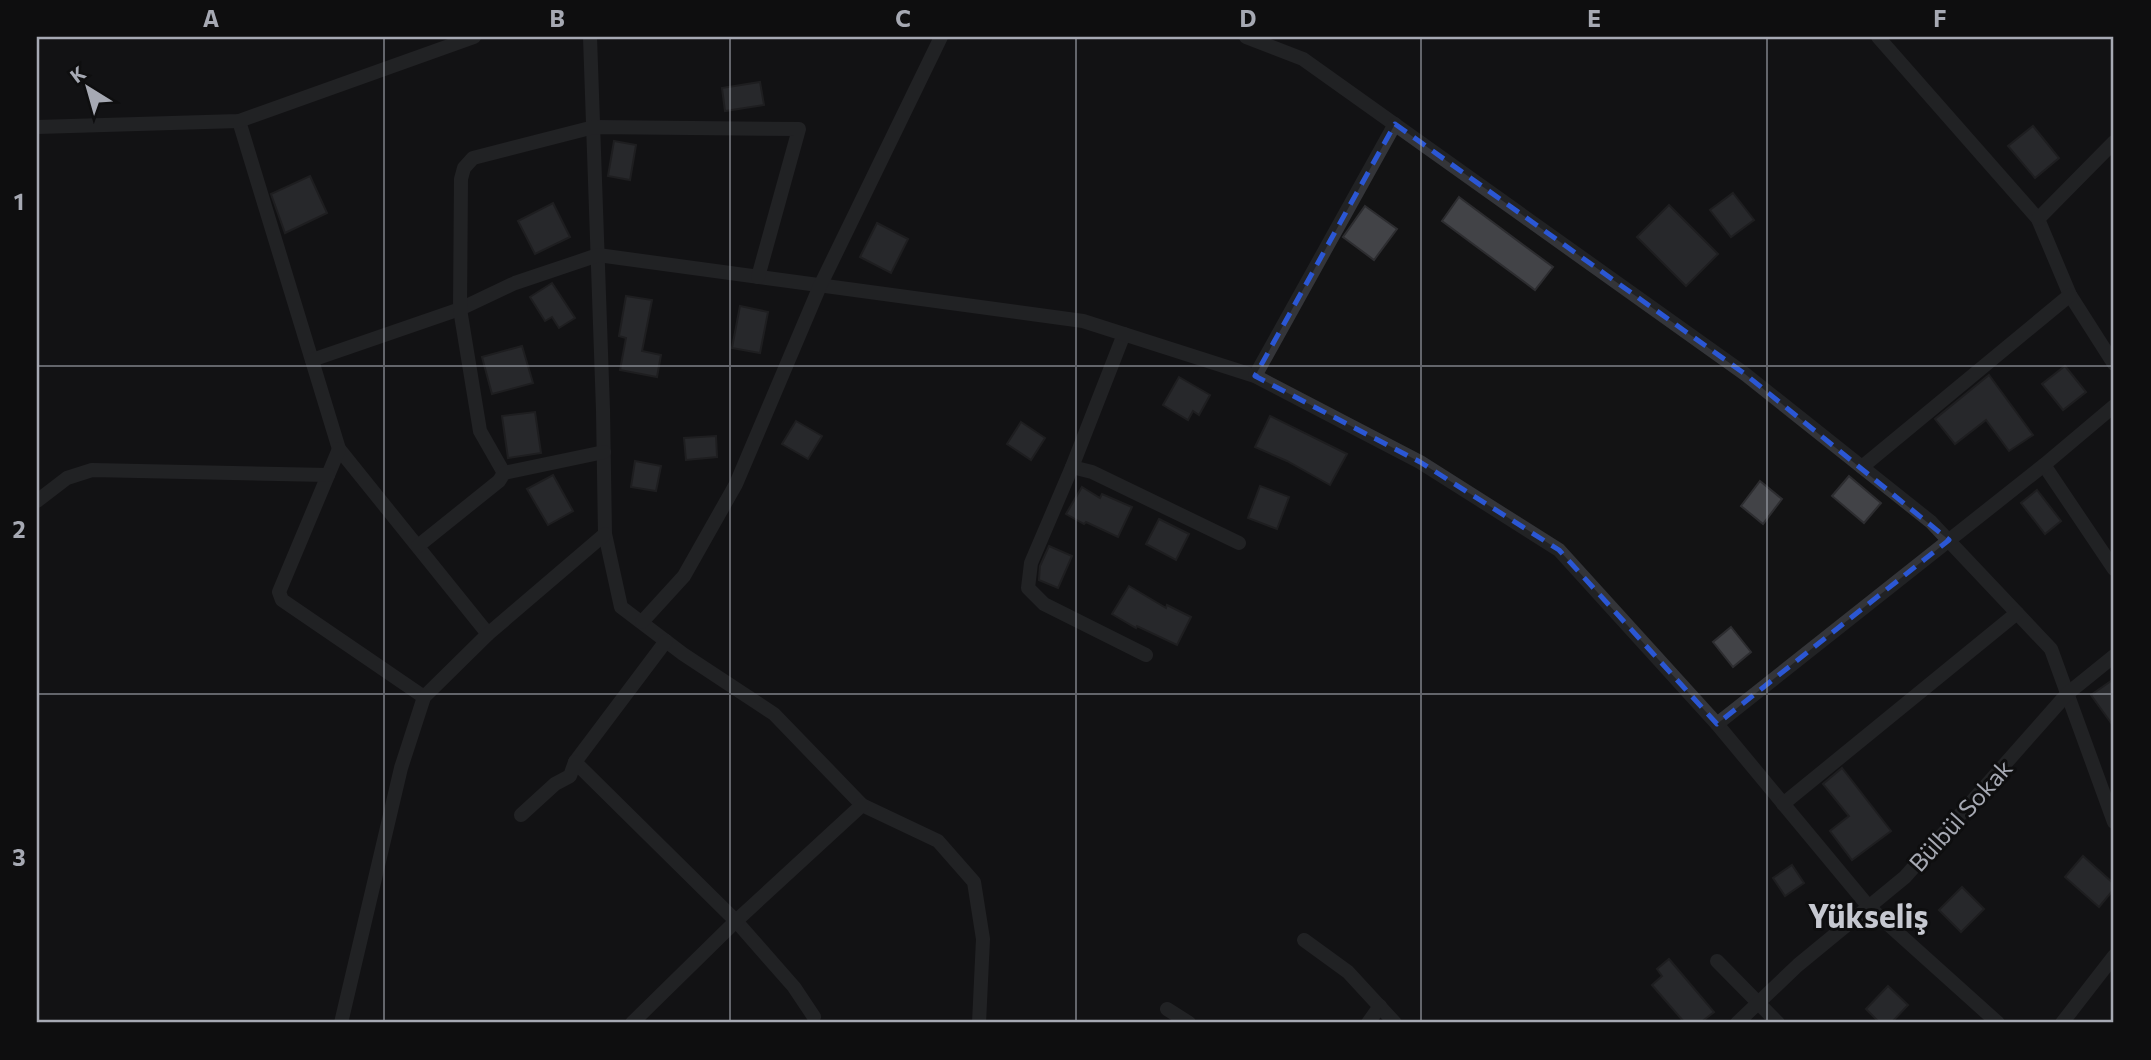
<svg xmlns="http://www.w3.org/2000/svg" width="2151" height="1060" font-family="Commissioner,sans-serif">
	<rect width="100%" height="100%" fill="#131314"/>
	<g fill="#424347" stroke="#2d2d30" stroke-width="2">
		<polygon points="760,82 764,105 725,111 722,88"/>
		<polygon points="2033,126 2059,158 2035,178 2008,146"/>
		<polygon points="614,141 636,145 630,180 608,176"/>
		<polygon points="310,176 327,213 285,233 271,194"/>
		<polygon points="1733,193 1754,220 1731,237 1710,210"/>
		<polygon points="1459,197 1553,267 1535,290 1442,221"/>
		<polygon points="553,203 570,237 535,254 518,221"/>
		<polygon points="1669,205 1718,254 1686,286 1637,237"/>
		<polygon points="1365,206 1397,229 1374,260 1343,237"/>
		<polygon points="877,223 908,239 891,273 860,257"/>
		<polygon points="552,283 575,318 559,328 552,317 545,321 530,297"/>
		<polygon points="626,296 652,300 642,351 661,355 657,377 620,370 626,338 619,336"/>
		<polygon points="740,306 768,312 760,353 732,348"/>
		<polygon points="522,346 533,383 492,394 482,357"/>
		<polygon points="2065,366 2086,392 2063,410 2042,384"/>
		<polygon points="1989,375 2033,435 2009,451 1986,420 1955,444 1935,419"/>
		<polygon points="1179,377 1210,395 1199,415 1193,411 1188,420 1163,405"/>
		<polygon points="535,412 541,453 508,458 502,416"/>
		<polygon points="1270,416 1347,454 1330,485 1287,461 1255,447"/>
		<polygon points="796,421 822,436 808,459 782,444"/>
		<polygon points="1021,422 1045,438 1031,460 1007,444"/>
		<polygon points="716,436 717,457 686,460 684,438"/>
		<polygon points="635,461 661,466 656,491 631,487"/>
		<polygon points="553,475 573,511 548,525 527,489"/>
		<polygon points="1849,476 1881,503 1864,523 1832,496"/>
		<polygon points="1760,481 1782,499 1763,524 1741,506"/>
		<polygon points="1260,486 1289,497 1277,529 1248,518"/>
		<polygon points="1082,487 1100,498 1102,494 1132,507 1118,537 1086,522 1084,524 1066,514"/>
		<polygon points="2037,490 2061,521 2045,534 2021,503"/>
		<polygon points="1159,519 1189,534 1176,560 1146,544"/>
		<polygon points="1049,546 1072,556 1058,588 1039,580 1040,566"/>
		<polygon points="1129,586 1166,608 1167,605 1191,617 1177,645 1137,626 1136,628 1112,614"/>
		<polygon points="1731,627 1751,652 1733,667 1713,642"/>
		<polygon points="2114,679 2114,727 2091,695"/>
		<polygon points="1842,768 1891,831 1852,860 1830,831 1849,816 1823,784"/>
		<polygon points="2083,856 2114,884 2114,889 2099,907 2065,877"/>
		<polygon points="1792,865 1804,883 1785,896 1773,878"/>
		<polygon points="1962,887 1984,909 1961,932 1939,910"/>
		<polygon points="1669,959 1714,1012 1700,1023 1685,1023 1652,985 1662,976 1657,969"/>
		<polygon points="1888,986 1908,1005 1891,1023 1880,1023 1866,1009"/>
	</g>
	<g fill="none" stroke-linecap="round" stroke-linejoin="round">
		<g stroke="#343539" stroke-width="14">
			<polyline points="590,37 603,410 605,534 621,607 683,654 774,714 862,805 938,841 974,882 983,939 979,1023"/>
			<polyline points="1246,37 1303,59 1745,374 1931,522 2051,649 2114,822"/>
			<polyline points="1878,37 2038,219 2070,295 2114,364"/>
			<polyline points="239,121 339,449 488,634"/>
			<polyline points="37,127 239,121 474,37"/>
			<polyline points="2038,219 2114,142"/>
			<polyline points="1124,334 1072,467 1031,563 1028,588 1044,604 1146,655"/>
			<polyline points="312,360 460,309 515,283 598,255 1083,321 1255,376 1420,462 1559,550 1717,724 1869,907 1998,1023"/>
			<polyline points="1255,376 1395,124"/>
			<polyline points="339,449 279,592 282,600 424,697"/>
			<polyline points="2044,465 2114,569"/>
			<polyline points="1072,467 1092,472 1239,543"/>
			<polyline points="1862,467 2070,295"/>
			<polyline points="504,473 480,431 460,309 461,179 464,168 473,158 594,127 799,129 758,277"/>
			<polyline points="37,501 67,478 92,470 328,475"/>
			<polyline points="418,546 499,481 504,473 604,452"/>
			<polyline points="642,622 684,576 736,484 820,286 941,37"/>
			<polyline points="666,641 575,762 736,921 794,987 814,1017"/>
			<polyline points="1717,724 2044,465 2114,406"/>
			<polyline points="1783,804 2017,613"/>
			<polyline points="521,815 555,784 570,776 575,762"/>
			<polyline points="1304,940 1348,972 1395,1023"/>
			<polyline points="1717,961 1778,1023"/>
			<polyline points="1167,1009 1189,1023"/>
			<polyline points="341,1023 401,768 424,697 488,634 605,534"/>
			<polyline points="632,1023 736,921 862,805"/>
			<polyline points="1368,1023 1380,1006"/>
			<polyline points="1737,1023 1798,965 1905,877 2067,694 2114,656"/>
			<polyline points="2062,1023 2114,956"/>
		</g>
	</g>
	<path d="M0 0H2151V1060H0ZM 1395,124 L 1745,374 L 1949,540 L 1717,724 L 1559,550 L 1420,462 L 1255,376 Z" fill="#131314" fill-opacity=".55" fill-rule="evenodd"/>
	<path fill="none" stroke="#2b57d4" stroke-width="5" stroke-dasharray="14 9" stroke-linejoin="round" d="M 1395,124 L 1745,374 L 1949,540 L 1717,724 L 1559,550 L 1420,462 L 1255,376 Z"/>
	<path fill="none" stroke="#a6a9b3" stroke-width="2" stroke-opacity="0.55" d="M 384,37 L 384,1023M 730,37 L 730,1023M 1076,37 L 1076,1023M 1421,37 L 1421,1023M 1767,37 L 1767,1023M 37,366 L 2114,366M 37,694 L 2114,694"/>
	<g text-anchor="middle" dominant-baseline="central" stroke-width="6" stroke-linejoin="round" paint-order="stroke">
		<g font-size="24" fill="#a6a9b3" stroke="#0e0e0f">
			<text transform="translate(1960 815) rotate(-48)">Bülbül Sokak</text>
		</g>
		<g font-size="32" font-weight="bold" fill="#c6c8d0" stroke="#0e0e0f">
			<text x="1868" y="915">Yükseliş</text>
		</g>
	</g>
	<rect width="2151" height="1060" fill="none" stroke="#0e0e0f" stroke-width="77"/>
	<g transform="translate(88 88) rotate(323)" stroke="#0e0e0f" stroke-width="5" paint-order="stroke">
	<path d="M0-5L12 26L0 18L-12 26Z" fill="#a6a9b3"/>
	<text y="-10" font-size="19" font-weight="bold" text-anchor="middle" fill="#a6a9b3">K</text>
	</g>
	<rect x="38" y="38" width="2074" height="983" fill="none" stroke="#a6a9b3" stroke-width="2.5"/>
	<g font-size="23" text-anchor="middle" font-weight="bold" fill="#a6a9b3">
		<text x="211" y="27">A</text>
		<text x="557" y="27">B</text>
		<text x="903" y="27">C</text>
		<text x="1248" y="27">D</text>
		<text x="1594" y="27">E</text>
		<text x="1940" y="27">F</text>
		<text x="19" y="210">1</text>
		<text x="19" y="538">2</text>
		<text x="19" y="866">3</text>
	</g>
</svg>
